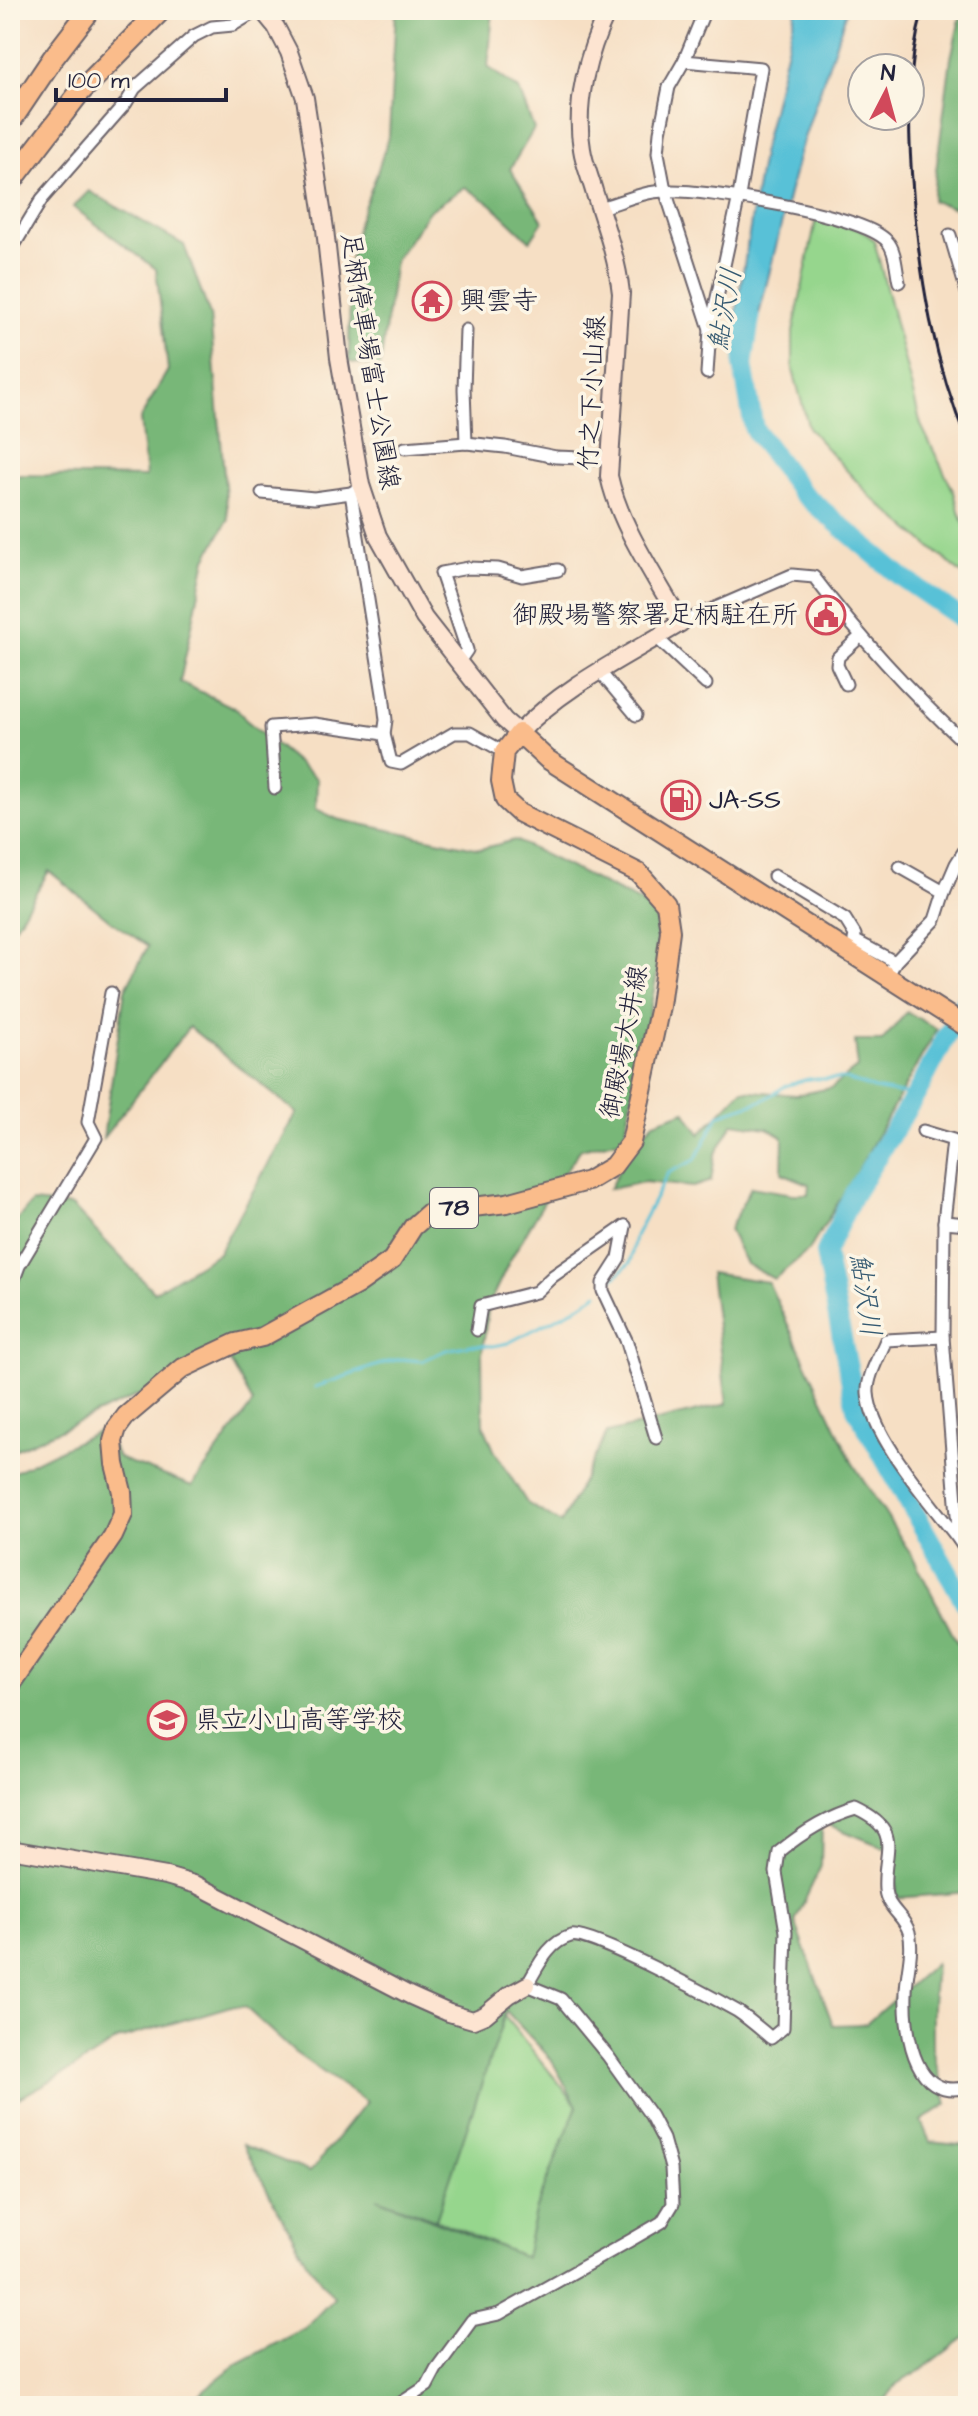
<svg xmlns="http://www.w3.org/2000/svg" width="978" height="2416" font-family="'Architects Daughter','Klee One',sans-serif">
	<rect width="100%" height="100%" fill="#fcf5e5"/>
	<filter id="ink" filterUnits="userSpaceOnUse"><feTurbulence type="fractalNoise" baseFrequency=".0125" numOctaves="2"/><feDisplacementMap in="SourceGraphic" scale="16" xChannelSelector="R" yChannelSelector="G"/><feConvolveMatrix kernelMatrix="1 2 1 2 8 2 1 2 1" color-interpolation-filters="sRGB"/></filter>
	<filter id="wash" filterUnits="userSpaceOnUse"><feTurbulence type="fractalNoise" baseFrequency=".006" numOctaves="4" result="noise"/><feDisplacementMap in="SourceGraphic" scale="32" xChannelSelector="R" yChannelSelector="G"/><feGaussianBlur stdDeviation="1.8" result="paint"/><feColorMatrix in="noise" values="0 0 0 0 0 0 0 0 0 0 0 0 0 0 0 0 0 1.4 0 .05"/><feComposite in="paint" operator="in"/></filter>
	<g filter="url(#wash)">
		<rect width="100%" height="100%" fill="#f6dfc4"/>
		<g fill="#96d68d" stroke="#5c7c64" stroke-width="2">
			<polygon points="816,220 860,229 874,240 921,425 954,492 960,514 968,532 968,570 962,574 871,497 809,429 793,370 793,332"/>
			<polygon points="496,2006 577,2105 525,2257 436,2220"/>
		</g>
		<g fill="#78b778" stroke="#4d6c5a" stroke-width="2" fill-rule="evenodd">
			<polygon points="396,10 493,10 488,67 519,90 534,129 510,169 543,221 530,241 491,204 465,187 429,211 395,261 380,367 349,362 350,260 358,223 376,176 389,135"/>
			<polygon points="962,10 968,10 968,212 932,201 951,58"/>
			<path d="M 89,191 L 184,245 L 210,315 L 228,520 L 206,559 L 180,682 L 237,709 L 246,720 L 317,779 L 316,809 L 337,819 L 480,849 L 515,840 L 656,910 L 658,970 L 624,1139 L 581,1149 L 551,1190 L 509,1262 L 489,1304 L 482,1353 L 483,1424 L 494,1450 L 527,1503 L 561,1523 L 607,1433 L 727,1404 L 710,1273 L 768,1282 L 852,1462 L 914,1559 L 968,1664 L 968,1793 L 966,1795 L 968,1892 L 897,1898 L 893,1851 L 822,1822 L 821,1866 L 795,1921 L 833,2025 L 866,2024 L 935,1963 L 932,2006 L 932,2048 L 947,2104 L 921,2121 L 930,2142 L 968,2146 L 968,2335 L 921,2370 L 896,2385 L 881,2406 L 184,2406 L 235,2365 L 305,2328 L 334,2298 L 306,2261 L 243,2145 L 310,2172 L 366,2102 L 294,2052 L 245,2007 L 231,2006 L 119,2039 L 74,2068 L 10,2103 L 10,1474 L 104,1428 L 118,1458 L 192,1486 L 253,1403 L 227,1356 L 10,1452 L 10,1228 L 32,1202 L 72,1206 L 154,1292 L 218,1253 L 297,1113 L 189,1027 L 103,1138 L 125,990 L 148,946 L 112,922 L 49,871 L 10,935 L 10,477 L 17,475 L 146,477 L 140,419 L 168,370 L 156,269 L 73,207 ZM 506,2011 L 551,2059 L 577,2106 L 535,2211 L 525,2257 L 377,2198 L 436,2220 Z"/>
			<polygon points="907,1012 937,1029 858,1170 809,1250 774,1279 746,1264 729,1230 751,1187 793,1194 808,1194 809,1184 782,1173 783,1137 767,1128 733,1123 715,1155 711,1181 693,1187 644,1182 609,1189 633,1144 654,1122 685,1111 700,1134 742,1090 795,1095 831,1088 858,1067 855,1041 882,1041"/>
		</g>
		<polygon fill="#59c1d7" stroke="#3e7289" stroke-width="2" points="796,10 847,10 799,153 751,347 733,333 763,148"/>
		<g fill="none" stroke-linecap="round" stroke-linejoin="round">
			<g stroke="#59c1d7" stroke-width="3">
				<polyline points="610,1282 630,1263 635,1236 668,1173 695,1160 719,1115 764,1100 785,1086 808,1079 846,1079 874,1089 902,1094 917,1093"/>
				<polyline points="315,1387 384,1363 401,1359 422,1361 446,1350 471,1345 493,1346 508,1343 576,1308 598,1293"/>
			</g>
			<g stroke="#59c1d7" stroke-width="20">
				<polyline points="750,318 743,365 754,429 802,493 901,577 968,623"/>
				<polyline points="968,995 917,1093 853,1195 825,1253 856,1408 968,1608"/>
			</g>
		</g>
	</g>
	<g filter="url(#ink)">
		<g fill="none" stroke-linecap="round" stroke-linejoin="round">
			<defs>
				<g id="street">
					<polyline points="690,10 702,17 684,61 669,87 660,132 658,153 665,190 710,329"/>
					<polyline points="684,61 761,68 739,196 710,330 707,373"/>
					<path d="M 600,208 C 621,202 644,191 666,191 C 705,189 863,214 887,241 C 896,250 896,270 899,282"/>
					<polyline points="950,235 968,296"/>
					<polyline points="10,252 42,199 126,103 135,88 194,36 212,27 233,25 258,10"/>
					<polyline points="466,330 464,389 466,443"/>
					<polyline points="405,448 466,443 505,447 556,457 609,459"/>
					<polyline points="262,493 314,498 351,493 354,491"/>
					<polyline points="351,493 383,694 386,720 384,734"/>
					<path d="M 681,623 L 792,575 L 814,577 C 860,638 912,694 968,746"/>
					<polyline points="657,638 706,684"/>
					<polyline points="458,663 467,650 441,573 468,568 498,569 522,576 558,570"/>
					<polyline points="600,672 636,715"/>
					<polyline points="846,684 837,665 838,657 861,636"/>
					<polyline points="275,788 271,727 314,724 384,734 391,762 401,764 454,733 470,733 504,752"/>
					<polyline points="774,876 845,919 855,935 854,940 895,962"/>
					<polyline points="944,892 956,864 968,845"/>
					<polyline points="887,978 895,962 935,920 944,892 900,867"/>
					<polyline points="923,1131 953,1140 944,1222 943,1337 959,1540 968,1554"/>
					<polyline points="944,1222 968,1224"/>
					<polyline points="625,1226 619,1258 603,1283 603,1291 627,1342 656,1438"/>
					<polyline points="10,1290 19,1266 96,1138 88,1122 111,993"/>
					<polyline points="477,1330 481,1306 536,1292 553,1276 625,1226"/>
					<path d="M 943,1337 L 886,1340 C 880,1355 867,1376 868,1393 C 871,1437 932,1504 959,1540 L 968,1537"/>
					<path d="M 396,2406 L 427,2386 L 436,2369 L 472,2320 L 499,2314 L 631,2240 L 662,2222 L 673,2204 L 671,2168 L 663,2139 L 651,2116 L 608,2056 L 561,1999 L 527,1985 C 538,1967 548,1942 571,1936 C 589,1931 714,1998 737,2011 C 749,2019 760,2029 771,2038 L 783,2028 L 786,1932 L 776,1872 L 779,1852 C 802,1833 827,1817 856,1809 C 905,1832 882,1850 885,1890 C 887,1909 904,1915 909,1932 C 914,1952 906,1973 906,1993 C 905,2022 910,2079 944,2088 C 952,2090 960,2089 968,2087"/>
				</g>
				<g id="secondary">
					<path d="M 262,10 L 276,27 L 289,52 L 305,98 L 325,229 L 339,358 L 361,485 L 378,536 L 424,618 L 504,720 L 519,733 C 562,687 627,656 681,623 C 656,577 620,527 609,476 L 621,293 C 617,258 605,225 594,191 C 590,177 584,163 582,149 C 574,103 588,52 608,10"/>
					<polyline points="10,1849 166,1876 197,1885 411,1996 449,2013 473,2020 485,2015 509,1995 527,1985"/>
				</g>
				<polyline id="primary" points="10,1685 113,1536 123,1514 122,1492 115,1464 113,1441 117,1428 126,1416 183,1368 236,1343 262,1337 358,1284 392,1260 413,1227 430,1212 507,1203 588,1181 613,1166 631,1142 660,1006 670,931 666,904 639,873 519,813 505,800 501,781 504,752 519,733 547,759 968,1028"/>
				<g id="highway">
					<polyline points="10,122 53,58 90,10"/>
					<polyline points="10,183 80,92 161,10"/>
				</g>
			</defs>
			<use href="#street" stroke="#6c646b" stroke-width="15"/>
			<use href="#secondary" stroke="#6c646b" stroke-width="20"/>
			<use href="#primary" stroke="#6c646b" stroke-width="22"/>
			<use href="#highway" stroke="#6c646b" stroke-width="24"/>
			<use href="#street" stroke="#fff" stroke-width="11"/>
			<use href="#secondary" stroke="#fde4d1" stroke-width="16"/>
			<use href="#primary" stroke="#fabc8b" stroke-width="18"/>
			<use href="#highway" stroke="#fabc8b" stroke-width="20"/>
			<path stroke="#22223b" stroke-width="3" d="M 923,10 C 906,69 908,133 913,193 C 920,280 934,363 968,443"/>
		</g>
	</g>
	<defs>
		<symbol id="temple-ring" viewBox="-11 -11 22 22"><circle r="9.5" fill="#fcf5e5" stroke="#d1495b" stroke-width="1.5"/><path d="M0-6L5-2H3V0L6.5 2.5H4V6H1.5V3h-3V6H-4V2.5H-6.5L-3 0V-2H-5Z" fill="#d1495b"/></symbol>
		<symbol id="civic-ring" viewBox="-11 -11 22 22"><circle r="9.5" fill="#fcf5e5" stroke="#d1495b" stroke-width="1.5"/><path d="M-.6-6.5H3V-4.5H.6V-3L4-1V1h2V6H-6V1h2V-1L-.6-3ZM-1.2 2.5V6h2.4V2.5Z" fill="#d1495b"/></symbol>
		<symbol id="fuel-ring" viewBox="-11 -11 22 22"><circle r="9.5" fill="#fcf5e5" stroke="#d1495b" stroke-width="1.5"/><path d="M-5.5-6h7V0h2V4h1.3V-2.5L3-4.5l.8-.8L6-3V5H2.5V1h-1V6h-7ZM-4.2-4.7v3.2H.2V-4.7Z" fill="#d1495b"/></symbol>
		<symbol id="school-ring" viewBox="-11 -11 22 22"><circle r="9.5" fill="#fcf5e5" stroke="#d1495b" stroke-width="1.5"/><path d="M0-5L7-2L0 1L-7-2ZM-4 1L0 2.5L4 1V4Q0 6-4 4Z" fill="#d1495b"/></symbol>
	</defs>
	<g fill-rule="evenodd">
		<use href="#temple-ring" x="410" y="279" width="44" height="44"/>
		<use href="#civic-ring" x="804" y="593" width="44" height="44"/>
		<use href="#fuel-ring" x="659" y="778" width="44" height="44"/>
		<use href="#school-ring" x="145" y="1698" width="44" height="44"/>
	</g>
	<g text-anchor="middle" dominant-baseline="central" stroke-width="7" stroke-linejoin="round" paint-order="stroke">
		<rect fill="#fcf5e5" stroke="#63616e" stroke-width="2" x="430" y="1188" width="48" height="40" rx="6"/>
		<g font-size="24" font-weight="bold" fill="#22223b">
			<text x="454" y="1208">78</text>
		</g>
		<g font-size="26" fill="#22223b" stroke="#fcf5e5" text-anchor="start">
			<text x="460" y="301">興雲寺</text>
			<text x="798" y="615" text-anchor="end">御殿場警察署足柄駐在所</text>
			<text x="709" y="800">JA-SS</text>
			<text x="195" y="1720">県立小山高等学校</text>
		</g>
		<g font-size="26" fill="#22223b" stroke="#fcf5e5">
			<text transform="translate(370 361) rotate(81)">足柄停車場富士公園線</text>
			<text transform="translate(592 393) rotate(-87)">竹之下小山線</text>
			<text transform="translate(624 1042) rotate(-79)">御殿場大井線</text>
		</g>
		<g font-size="28" font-style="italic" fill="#355a72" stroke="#fcf5e5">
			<text transform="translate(725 309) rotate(-80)">鮎沢川</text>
			<text transform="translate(865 1295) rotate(82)">鮎沢川</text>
		</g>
	</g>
	<rect width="978" height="2416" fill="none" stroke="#fcf5e5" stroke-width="40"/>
	<g transform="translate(886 92) rotate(6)"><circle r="38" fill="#fcf5e5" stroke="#a5a1a1" stroke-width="2"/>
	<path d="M0-6L14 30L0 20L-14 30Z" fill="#d1495b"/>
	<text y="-12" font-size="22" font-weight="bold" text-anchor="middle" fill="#22223b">N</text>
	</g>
	<path d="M56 88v12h170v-12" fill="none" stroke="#22223b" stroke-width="4"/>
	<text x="68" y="88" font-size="24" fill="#22223b" stroke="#fcf5e5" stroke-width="6" paint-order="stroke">100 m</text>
</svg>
